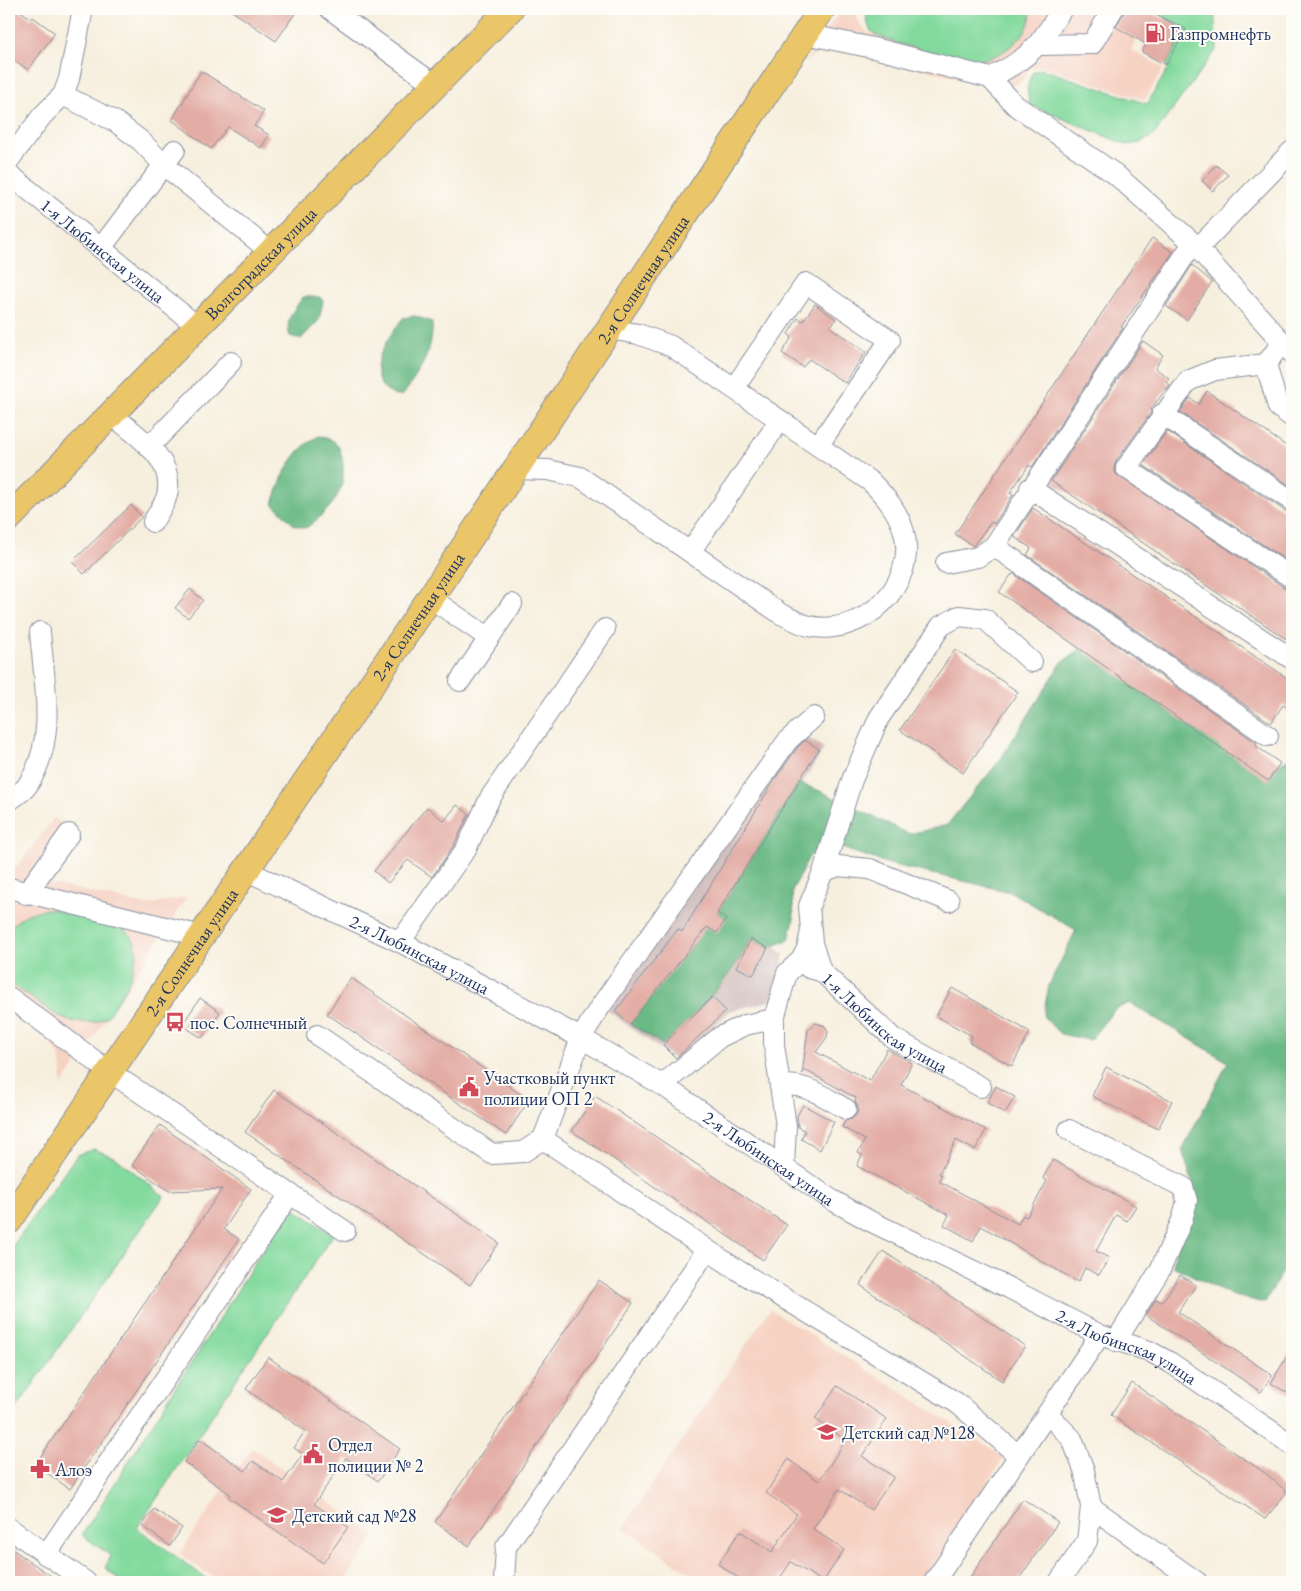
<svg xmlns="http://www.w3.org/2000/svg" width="1301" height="1591" font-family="'EB Garamond',serif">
	<rect width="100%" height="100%" fill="#fdfcf7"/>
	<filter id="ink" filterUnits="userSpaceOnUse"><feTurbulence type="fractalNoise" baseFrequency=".02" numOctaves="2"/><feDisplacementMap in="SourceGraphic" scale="10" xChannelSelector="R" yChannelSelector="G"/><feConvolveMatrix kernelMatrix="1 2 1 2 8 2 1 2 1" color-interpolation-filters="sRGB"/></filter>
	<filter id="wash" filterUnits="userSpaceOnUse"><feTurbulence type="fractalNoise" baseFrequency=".0096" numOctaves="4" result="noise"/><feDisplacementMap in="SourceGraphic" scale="20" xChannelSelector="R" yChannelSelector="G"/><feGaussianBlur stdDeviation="1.12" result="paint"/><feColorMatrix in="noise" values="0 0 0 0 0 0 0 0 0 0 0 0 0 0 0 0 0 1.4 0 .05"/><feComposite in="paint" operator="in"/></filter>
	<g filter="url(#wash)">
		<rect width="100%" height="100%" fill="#f7efde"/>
		<g fill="#f6d2c3">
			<polygon points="841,9 854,9 857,20 868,33 971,63 1004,9 1153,9 1131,50 1164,68 1145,100 1043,66 1030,68 1024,79 1016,85 988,92 980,83 840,49 823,49 805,62"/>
			<polygon points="54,818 75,832 43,878 47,883 147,905 187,897 61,1087 62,1069 59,1056 52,1044 40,1030 19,1015 9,1011 9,872 19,864"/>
			<polygon points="770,1309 1005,1457 921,1582 703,1582 623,1528"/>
			<polygon points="252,1448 376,1535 344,1582 220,1582 179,1554"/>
		</g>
		<polygon fill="#d1bfbd" points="800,733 824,748 725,911 784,954 774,1000 730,1011 678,1062 608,1011"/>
		<g fill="#83da9e" stroke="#4f847e">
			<path d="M 866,9 L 1030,9 C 1036,34 997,62 974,60 C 958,59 879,42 871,31 C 867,24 866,16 866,9 Z"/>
			<path d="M 1160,9 L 1214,9 L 1217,49 L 1153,136 L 1140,143 L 1127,145 L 1030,105 C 1027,92 1026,84 1033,72 L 1042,69 L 1147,104 L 1169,67 L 1166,65 L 1186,30 L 1158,13 Z"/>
			<path d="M 51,909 L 112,922 L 126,931 L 135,942 L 137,956 L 128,984 L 107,1017 L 96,1022 L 78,1022 L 66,1020 L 52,1012 L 14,986 L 9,978 L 9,930 C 18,916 34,910 51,909 Z"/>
			<polygon points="94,1149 116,1158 164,1196 9,1419 9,1251 77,1155"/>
			<polygon points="291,1206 333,1235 137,1528 211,1582 122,1582 105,1568 111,1556 82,1535"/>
		</g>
		<g fill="#6aba85" stroke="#427472">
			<path d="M 303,297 L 320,297 L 323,301 L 319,320 L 301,339 L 290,336 C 284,320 294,310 303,297 Z"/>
			<path d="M 415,316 L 432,322 C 434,350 419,373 403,395 L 395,396 C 391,393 385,390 382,386 C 366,367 391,333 403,318 Z"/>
			<path d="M 318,436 C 323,438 332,439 336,443 C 341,449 342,458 343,465 C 346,494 328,512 306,528 L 294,525 L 273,504 C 282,475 291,452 318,436 Z"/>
			<path d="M 1081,649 L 1268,780 L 1280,763 L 1292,757 L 1292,1254 L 1265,1303 L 1234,1296 L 1173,1266 L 1177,1244 L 1196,1194 L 1182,1150 L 1228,1062 L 1130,1003 L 1115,1009 L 1090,1040 L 1060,1034 L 1043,1016 L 1049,985 L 1076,930 L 1011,892 L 889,864 L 824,842 L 809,857 L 792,891 L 794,919 L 789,940 L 768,948 L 751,939 C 727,984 698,1010 663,1045 L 630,1024 L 686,950 L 688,952 C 698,938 704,925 717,913 L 798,783 L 820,791 L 909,834 L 947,825 L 1000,760 L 1062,662 Z"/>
		</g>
		<g id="blocks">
			<g fill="#e3ada5">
				<polygon points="9,9 18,9 31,19 33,17 55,33 28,70 9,56"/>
				<polygon points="229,9 298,9 276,41"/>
				<polygon points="1125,9 1143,9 1186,29 1166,65 1142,52 1146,44 1116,27"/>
				<polygon points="201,71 264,111 254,126 269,135 261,148 228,127 211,149 172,120"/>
				<polygon points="1216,165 1228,175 1213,191 1202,181"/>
				<polygon points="1152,238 1173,252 1121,327 1123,328 1032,467 1029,465 1010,493 1013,495 994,524 991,522 973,546 955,534"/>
				<polygon points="1192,265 1212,282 1187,320 1166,306"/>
				<polygon points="815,304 836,319 830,327 866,352 845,383 809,359 803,367 782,353 792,337 788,334 798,318 803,321"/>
				<polygon points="1143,341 1163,355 1155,368 1169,378 1166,382 1170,385 1152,407 1150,414 1116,461 1114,468 1116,474 1285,588 1292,590 1292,643 1051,481"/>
				<polygon points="1207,391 1292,450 1292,487 1180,412 1190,398 1199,404"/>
				<polygon points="1167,431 1285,511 1292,513 1292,564 1143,465"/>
				<polygon points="131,505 142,517 84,574 72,562"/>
				<polygon points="1033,508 1292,681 1292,712 1283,705 1271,723 1027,555 1031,548 1014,537"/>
				<polygon points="1014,574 1257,743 1256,746 1280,763 1268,781 999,592 1011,575"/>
				<polygon points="190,589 203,600 188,618 175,608"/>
				<polygon points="955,649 1018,692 963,773 900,730"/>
				<polygon points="805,740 819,749 717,913 726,919 717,933 707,927 630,1024 615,1012 678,929 682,932 775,779 797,748"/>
				<polygon points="457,805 469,814 454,845 432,877 408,860 388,883 374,871 427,807 444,821"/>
				<polygon points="751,939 768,948 753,975 736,967"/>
				<polygon points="351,978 529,1100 506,1135 327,1014"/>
				<polygon points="952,988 1030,1032 1012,1066 969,1042 972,1036 936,1016"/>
				<polygon points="712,997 726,1011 676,1058 663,1045"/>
				<polygon points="200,998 220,1012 202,1038 182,1025"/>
				<polygon points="816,1023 825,1026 828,1031 827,1037 816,1052 870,1081 887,1049 912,1063 901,1085 986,1130 975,1150 956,1140 939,1174 942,1175 939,1181 1018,1224 1023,1215 1027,1217 1047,1181 1043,1178 1053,1160 1136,1206 1127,1221 1116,1215 1096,1251 1109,1258 1099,1275 1085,1268 1078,1282 981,1226 973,1241 944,1225 949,1215 857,1166 862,1155 858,1153 865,1140 842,1127 845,1121 852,1119 857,1114 858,1108 855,1101 856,1098 805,1070 802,1074 808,1030"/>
				<polygon points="1106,1067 1172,1101 1158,1129 1092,1096"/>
				<polygon points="996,1086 1015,1097 1005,1113 987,1103"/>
				<polygon points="274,1090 499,1243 470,1285 245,1132"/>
				<polygon points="595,1096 787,1225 763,1260 572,1131"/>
				<polygon points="803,1105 834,1122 820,1150 801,1139 805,1131 798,1127 797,1116"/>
				<polygon points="160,1125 251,1189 224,1229 239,1239 70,1489 35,1465 222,1189 169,1191 132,1165"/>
				<polygon points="883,1251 1025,1346 1002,1381 860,1285"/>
				<polygon points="1180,1275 1196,1285 1178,1312 1272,1375 1261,1392 1146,1315 1156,1299 1162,1302"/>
				<polygon points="599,1280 633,1303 469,1546 435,1522"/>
				<polygon points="1292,1348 1292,1396 1271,1383"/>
				<polygon points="268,1357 400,1449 378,1481 346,1458 314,1504 348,1527 323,1563 228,1497 230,1494 184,1462 200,1439 245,1471 253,1461 283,1482 303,1454 294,1448 305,1431 246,1389"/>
				<polygon points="1132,1383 1268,1475 1287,1492 1265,1519 1111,1415"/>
				<polygon points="837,1386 887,1419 862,1456 894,1477 871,1510 839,1489 813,1529 844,1550 823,1582 791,1562 777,1582 744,1582 718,1564 740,1531 772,1552 797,1514 766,1493 788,1459 819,1481 846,1440 815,1419"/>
				<polygon points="1023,1499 1058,1522 1017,1582 967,1582"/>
				<polygon points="154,1509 182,1528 170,1546 142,1526"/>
				<polygon points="9,1547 60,1582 9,1582"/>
			</g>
		</g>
	</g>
	<g filter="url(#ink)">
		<use href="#blocks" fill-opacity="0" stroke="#898f9e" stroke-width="1"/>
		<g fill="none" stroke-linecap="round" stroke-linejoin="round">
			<defs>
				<g id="minor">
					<polyline points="330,9 435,85"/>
					<path d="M 805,34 L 878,49 L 990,78 C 1031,57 1038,47 1062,9"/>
					<polyline points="1039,45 1092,44 1113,9"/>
					<polyline points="990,78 1015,105 1115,174 1193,243 1292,353"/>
					<polyline points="63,95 116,122 141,141 164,165 272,253"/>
					<polyline points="9,160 42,116 63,95 69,79 83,9"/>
					<path id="s1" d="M 9,174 L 197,326"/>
					<polyline points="101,248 175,150"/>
					<polyline points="1198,248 1292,151"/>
					<polyline points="1282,343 1266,364 1215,370 1188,381 1126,468 1292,578"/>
					<polyline points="1266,364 1278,407 1292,417"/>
					<polyline points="734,388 806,283 890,340 818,446"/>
					<path d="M 111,414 C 135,435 176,458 167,495 C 165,504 157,514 153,522"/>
					<polyline points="1162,414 1292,501"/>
					<polyline points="149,447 231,362"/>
					<path d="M 514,469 L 548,470 L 580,477 L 781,614 C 790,618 800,624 809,626 C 862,638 918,585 904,532 C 898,511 886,497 871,482 L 671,346 L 638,334 L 609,329"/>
					<polyline points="1030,488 1292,659"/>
					<polyline points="994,546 1268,736"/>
					<polyline points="690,552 780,420"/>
					<polyline points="946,563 978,557 994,546 1193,243"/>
					<polyline points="430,598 489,638"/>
					<polyline points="460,681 512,604"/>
					<path d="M 9,801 C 14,796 23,792 27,786 C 58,740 44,684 40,632"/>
					<path id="s2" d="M 245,870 L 400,942 L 581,1038 L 662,1085 L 832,1200 L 870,1221 L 1009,1288 L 1100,1335 L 1149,1351 L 1171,1363 L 1292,1445"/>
					<polyline points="823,872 852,780 879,718 941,626 959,616 985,619 1032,662"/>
					<polyline points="9,888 201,936"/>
					<polyline points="26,894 69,834"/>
					<polyline points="400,942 466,849 490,798 605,629"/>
					<path id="s3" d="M 809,968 L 821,971 L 893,1038 L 981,1087"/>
					<polyline points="821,971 812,943 809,906 823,872 838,866 870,869 949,901"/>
					<polyline points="9,997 110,1072 345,1231"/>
					<polyline points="317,1035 492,1154 523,1152 543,1139 581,1038 600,1007 788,740 814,717"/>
					<polyline points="662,1085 720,1037 745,1025 774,1019"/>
					<path d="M 780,1086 C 805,1082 824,1097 846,1109"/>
					<polyline points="1069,1130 1183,1187 1187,1201 1182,1220 1160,1270 1116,1341"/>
					<polyline points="543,1139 739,1271 957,1403 1019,1456"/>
					<polyline points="784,1166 786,1126 774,1045 774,1019 787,973 801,960 807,949 811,931"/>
					<polyline points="1048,1414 1072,1439 1084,1470 1091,1507 1087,1541 1059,1582"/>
					<polyline points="1091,1507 1197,1582"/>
					<polyline points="9,1528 86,1582"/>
					<polyline points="46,1555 290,1194"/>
					<polyline points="504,1582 506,1547 707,1250"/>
					<polyline points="934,1582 1100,1335"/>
				</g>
				<g id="major">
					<path id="s4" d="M 9,518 L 510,9"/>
					<path id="s5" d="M 9,1221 L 430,598 L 822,9"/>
				</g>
			</defs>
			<use href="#minor" stroke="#898f9e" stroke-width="22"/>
			<use href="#major" stroke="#898f9e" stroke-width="28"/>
			<use href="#minor" stroke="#fff" stroke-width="20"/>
			<use href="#major" stroke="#ebc669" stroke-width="26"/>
		</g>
	</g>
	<defs>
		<symbol id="fuel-bare" viewBox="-9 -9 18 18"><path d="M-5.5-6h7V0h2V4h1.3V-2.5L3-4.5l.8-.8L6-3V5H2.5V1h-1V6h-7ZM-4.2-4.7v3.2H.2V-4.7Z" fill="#d1495b" stroke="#fdfcf7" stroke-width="2.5" paint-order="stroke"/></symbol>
		<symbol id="bus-bare" viewBox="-9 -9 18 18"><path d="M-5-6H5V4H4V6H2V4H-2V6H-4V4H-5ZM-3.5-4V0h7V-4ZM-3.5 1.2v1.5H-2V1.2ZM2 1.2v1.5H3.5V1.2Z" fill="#d1495b" stroke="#fdfcf7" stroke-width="2.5" paint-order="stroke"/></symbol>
		<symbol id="civic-bare" viewBox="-9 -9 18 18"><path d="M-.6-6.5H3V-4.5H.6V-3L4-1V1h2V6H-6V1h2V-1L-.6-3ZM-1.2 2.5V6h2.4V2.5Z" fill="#d1495b" stroke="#fdfcf7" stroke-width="2.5" paint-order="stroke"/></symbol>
		<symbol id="school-bare" viewBox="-9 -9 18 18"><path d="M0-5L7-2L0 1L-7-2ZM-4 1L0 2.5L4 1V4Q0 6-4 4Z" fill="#d1495b" stroke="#fdfcf7" stroke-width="2.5" paint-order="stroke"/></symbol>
		<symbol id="pharmacy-bare" viewBox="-9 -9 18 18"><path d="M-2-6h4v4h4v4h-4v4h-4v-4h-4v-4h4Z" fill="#d1495b" stroke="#fdfcf7" stroke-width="2.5" paint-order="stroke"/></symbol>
	</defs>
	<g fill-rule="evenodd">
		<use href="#fuel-bare" x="1141" y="19" width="28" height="28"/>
		<use href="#bus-bare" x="161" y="1008" width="28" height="28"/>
		<use href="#civic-bare" x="455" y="1073" width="28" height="28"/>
		<use href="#school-bare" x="813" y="1418" width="28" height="28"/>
		<use href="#civic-bare" x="299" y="1440" width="28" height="28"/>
		<use href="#pharmacy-bare" x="26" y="1455" width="28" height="28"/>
		<use href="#school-bare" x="263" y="1501" width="28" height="28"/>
	</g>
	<g text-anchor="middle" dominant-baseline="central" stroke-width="4" stroke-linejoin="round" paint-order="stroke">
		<g font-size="18" fill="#1b2f5e" stroke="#fdfcf7" text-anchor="start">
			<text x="1170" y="33">Газпромнефть</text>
			<text x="190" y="1022">пос. Солнечный</text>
			<text x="484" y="1077">Участковый пункт<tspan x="484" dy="21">полиции ОП 2</tspan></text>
			<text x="842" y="1432">Детский сад №128</text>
			<text x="328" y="1444">Отдел<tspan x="328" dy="21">полиции № 2</tspan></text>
			<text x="55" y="1469">Алоэ</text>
			<text x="292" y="1515">Детский сад №28</text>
		</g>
		<g font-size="18" fill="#1b2f5e" stroke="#fdfcf7">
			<text stroke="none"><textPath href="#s1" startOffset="121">1-я Любинская улица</textPath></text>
			<text stroke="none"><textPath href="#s4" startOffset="358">Волгоградская улица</textPath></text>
			<text stroke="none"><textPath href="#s5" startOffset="1135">2-я Солнечная улица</textPath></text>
			<text stroke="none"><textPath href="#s5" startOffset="730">2-я Солнечная улица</textPath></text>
			<text stroke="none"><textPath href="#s5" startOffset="325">2-я Солнечная улица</textPath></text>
			<text stroke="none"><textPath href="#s2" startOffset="194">2-я Любинская улица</textPath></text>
			<text stroke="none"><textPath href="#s3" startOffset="95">1-я Любинская улица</textPath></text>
			<text stroke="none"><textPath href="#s2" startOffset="599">2-я Любинская улица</textPath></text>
			<text stroke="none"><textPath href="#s2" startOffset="1004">2-я Любинская улица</textPath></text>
		</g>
	</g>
	<rect width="1301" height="1591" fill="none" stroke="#fdfcf7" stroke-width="30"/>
</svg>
